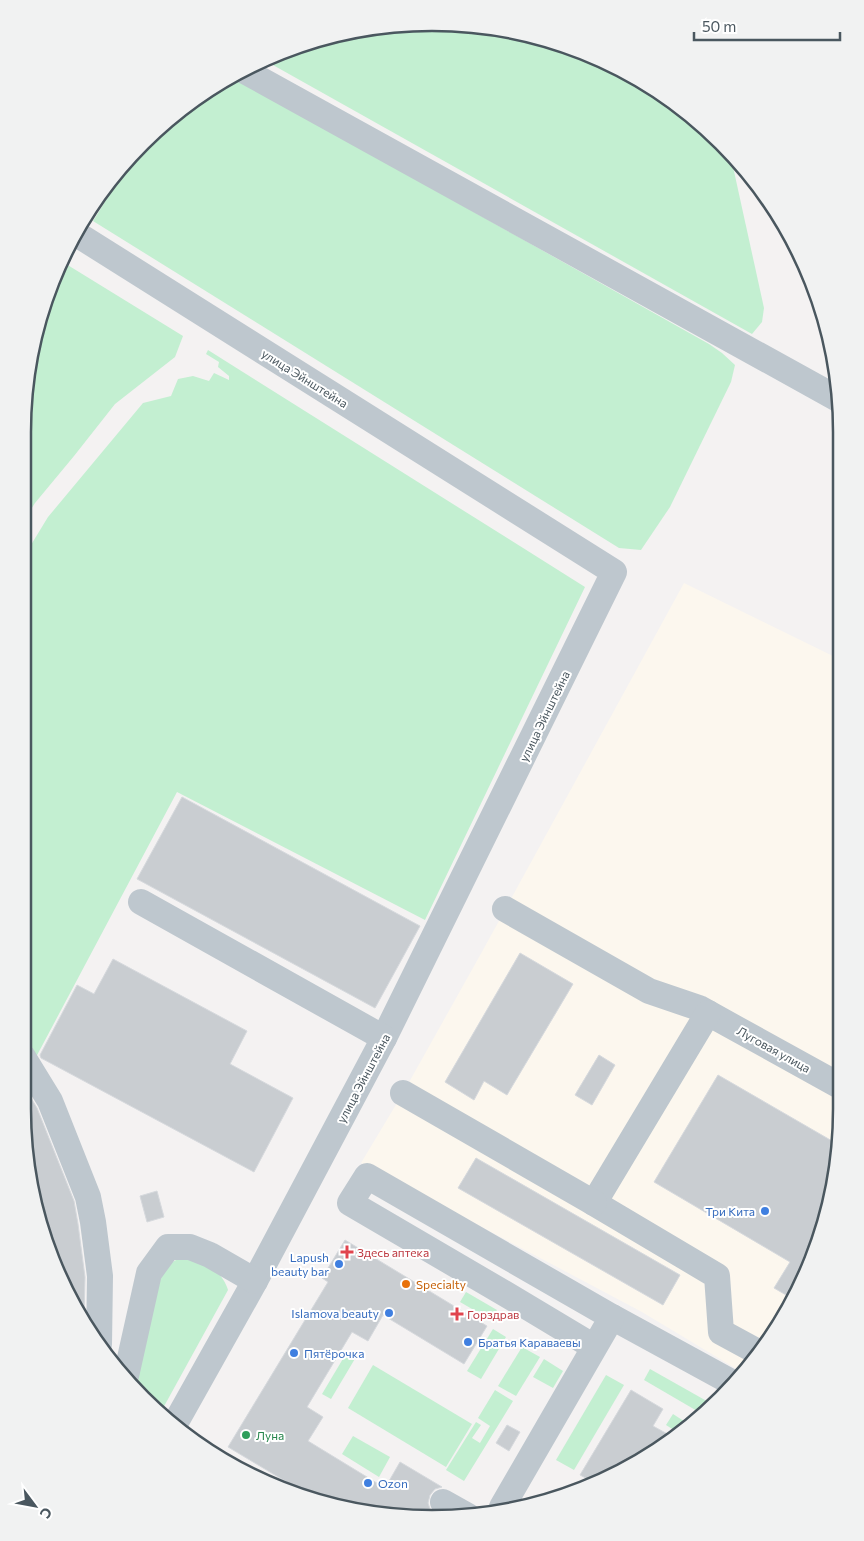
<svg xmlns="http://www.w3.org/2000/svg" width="864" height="1541" font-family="Commissioner,sans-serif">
	<rect width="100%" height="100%" fill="#f4f2f2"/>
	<polygon fill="#fcf7ee" points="684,583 839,659 841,1135 820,1240 786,1314 740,1371 642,1312 361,1163 403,1093 483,950"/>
	<g fill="#c3efd1">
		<polygon points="405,23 486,26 564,44 637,78 721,142 730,153 764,308 762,322 752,334 264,60 326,36"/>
		<polygon points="232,76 709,344 722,353 735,365 731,382 670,507 641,550 619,548 93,221 137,150 183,107"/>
		<polygon points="66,264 183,336 175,357 115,404 74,456 35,503 23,522 23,406 37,326 54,283"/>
		<polygon points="208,350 585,587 425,920 177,792 35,1059 23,1031 23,558 48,517 143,403 171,396 178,379 193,376 209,381 214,373 229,380 229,376 218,367 219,362 206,354"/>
		<path d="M 178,1259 C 183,1259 189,1258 194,1259 C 210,1262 224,1276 228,1290 L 162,1410 L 132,1381 L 156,1278 L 165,1266 Z"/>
		<polygon points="466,1292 497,1310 491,1320 460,1302"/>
		<polygon points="493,1329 506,1337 481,1379 467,1371"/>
		<polygon points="522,1347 540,1357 516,1396 498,1386"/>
		<polygon points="347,1352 356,1357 331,1399 322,1394"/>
		<polygon points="544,1359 563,1371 553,1388 533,1377"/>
		<polygon points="373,1365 472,1424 446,1467 348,1408"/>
		<polygon points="650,1369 712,1404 704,1415 644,1380"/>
		<polygon points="606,1375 624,1385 574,1470 556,1460"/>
		<polygon points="495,1390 513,1401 464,1481 446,1470 476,1422 481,1425 472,1438 480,1443 490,1426 478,1418"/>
		<polygon points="673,1414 690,1425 677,1432 666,1425"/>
		<polygon points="353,1436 390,1457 379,1477 342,1454"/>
		<polygon points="224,1453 258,1473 257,1473 222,1457"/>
	</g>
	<g fill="#c9cdd1" stroke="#d6d9dd">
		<polygon points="182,797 420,926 375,1008 137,879"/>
		<polygon points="520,953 573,984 507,1095 484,1081 474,1100 445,1082"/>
		<polygon points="113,959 247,1031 230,1064 293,1098 254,1172 41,1058 40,1055 77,985 94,994"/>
		<polygon points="599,1055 615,1065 592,1105 575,1095"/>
		<polygon points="718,1075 839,1145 820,1240 793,1299 774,1288 790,1262 654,1182"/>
		<polygon points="23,1085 37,1108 74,1201 78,1224 85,1277 84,1316 44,1240 22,1109"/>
		<polygon points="476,1158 680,1275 663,1305 458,1188"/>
		<polygon points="157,1191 164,1217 147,1222 140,1196"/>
		<polygon points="345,1240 487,1326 464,1364 383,1315 368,1341 352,1332 307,1407 323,1417 308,1441 385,1488 400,1462 442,1487 435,1489 430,1495 428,1503 430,1509 435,1514 326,1504 315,1499 228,1447 328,1282 322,1278"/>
		<polygon points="631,1390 663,1409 653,1426 671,1436 595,1483 580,1475"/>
		<polygon points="507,1425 520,1432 509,1451 496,1443"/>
	</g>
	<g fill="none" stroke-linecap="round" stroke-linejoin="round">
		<g stroke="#bec7ce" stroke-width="26">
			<polyline points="243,70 838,399"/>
			<polyline points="75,233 614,572 384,1038 255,1281 176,1422"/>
			<polyline points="141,902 384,1038"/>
			<polyline points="505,909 649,991 699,1008 840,1086"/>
			<polyline points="708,1013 594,1203 717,1276 721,1332 756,1351"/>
			<polyline points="23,1057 50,1101 88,1197 93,1222 100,1276 99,1344"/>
			<polyline points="403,1093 594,1203"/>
			<polyline points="612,1317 731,1382"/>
			<polyline points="126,1376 149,1273 168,1247 190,1247 210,1255 255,1281"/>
			<polyline points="443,1502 468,1516"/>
			<polyline points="502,1507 612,1317 367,1176 350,1203 509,1296 594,1347"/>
		</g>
	</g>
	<g fill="#3f7fe0" stroke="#fff" stroke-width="2">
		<circle cx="765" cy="1211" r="5"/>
		<circle cx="339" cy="1264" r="5"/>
		<circle cx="389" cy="1313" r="5"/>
		<circle cx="468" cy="1342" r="5"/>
		<circle cx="294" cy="1353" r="5"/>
		<circle cx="368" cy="1483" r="5"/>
	</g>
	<g fill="#e0444e" stroke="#fff" stroke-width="2">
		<path d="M344.5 1244.5h5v5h5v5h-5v5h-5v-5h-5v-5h5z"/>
		<path d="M454.5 1306.5h5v5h5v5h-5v5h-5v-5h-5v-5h5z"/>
	</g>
	<circle fill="#e8710a" stroke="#fff" stroke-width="2" cx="406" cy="1284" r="5"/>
	<circle fill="#2e9e5b" stroke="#fff" stroke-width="2" cx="246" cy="1435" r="5"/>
	<g text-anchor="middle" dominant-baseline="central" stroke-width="4" stroke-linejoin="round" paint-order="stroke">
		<g font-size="12" fill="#4a575f" stroke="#fff">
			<text transform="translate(305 378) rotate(32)">улица Эйнштейна</text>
			<text transform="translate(544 716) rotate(-64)">улица Эйнштейна</text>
			<text transform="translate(774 1049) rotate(29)">Луговая улица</text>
			<text transform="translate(363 1078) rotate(-62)">улица Эйнштейна</text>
		</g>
		<g font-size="12" fill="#366cbe" stroke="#fff" text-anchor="end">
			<text x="755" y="1211">Три Кита</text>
			<text x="329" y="1257">Lapush<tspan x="329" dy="14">beauty bar</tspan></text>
			<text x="379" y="1313">Islamova beauty</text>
			<text x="478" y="1342" text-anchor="start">Братья Караваевы</text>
			<text x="304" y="1353" text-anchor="start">Пятёрочка</text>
			<text x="378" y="1483" text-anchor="start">Ozon</text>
		</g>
		<g font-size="12" fill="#be3a42" stroke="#fff" text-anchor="start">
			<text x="357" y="1252">Здесь аптека</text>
			<text x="467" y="1314">Горздрав</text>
		</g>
		<g font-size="12" fill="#c56008" stroke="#fff" text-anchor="start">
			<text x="416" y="1284">Specialty</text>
		</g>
		<g font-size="12" fill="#27864d" stroke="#fff" text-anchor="start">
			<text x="256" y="1435">Луна</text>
		</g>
	</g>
	<path d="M0 0H864V1541H0ZM432 31H432A401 401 0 0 1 833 432V1109A401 401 0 0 1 432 1510H432A401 401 0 0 1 31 1109V432A401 401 0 0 1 432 31Z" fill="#f1f2f2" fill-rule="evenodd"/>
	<path fill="none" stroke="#4a575f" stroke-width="2.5" d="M432 31H432A401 401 0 0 1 833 432V1109A401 401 0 0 1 432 1510H432A401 401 0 0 1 31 1109V432A401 401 0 0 1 432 31Z"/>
	<g transform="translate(35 1506) rotate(122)" stroke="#ffffff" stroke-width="4" paint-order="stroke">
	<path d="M0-4L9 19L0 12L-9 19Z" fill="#4a575f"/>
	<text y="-8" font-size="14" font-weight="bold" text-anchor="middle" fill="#4a575f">С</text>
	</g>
	<path d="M694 32v8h146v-8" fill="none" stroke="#4a575f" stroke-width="2.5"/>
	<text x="702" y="32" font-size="15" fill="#4a575f" stroke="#ffffff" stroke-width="4" paint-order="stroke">50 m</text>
</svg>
